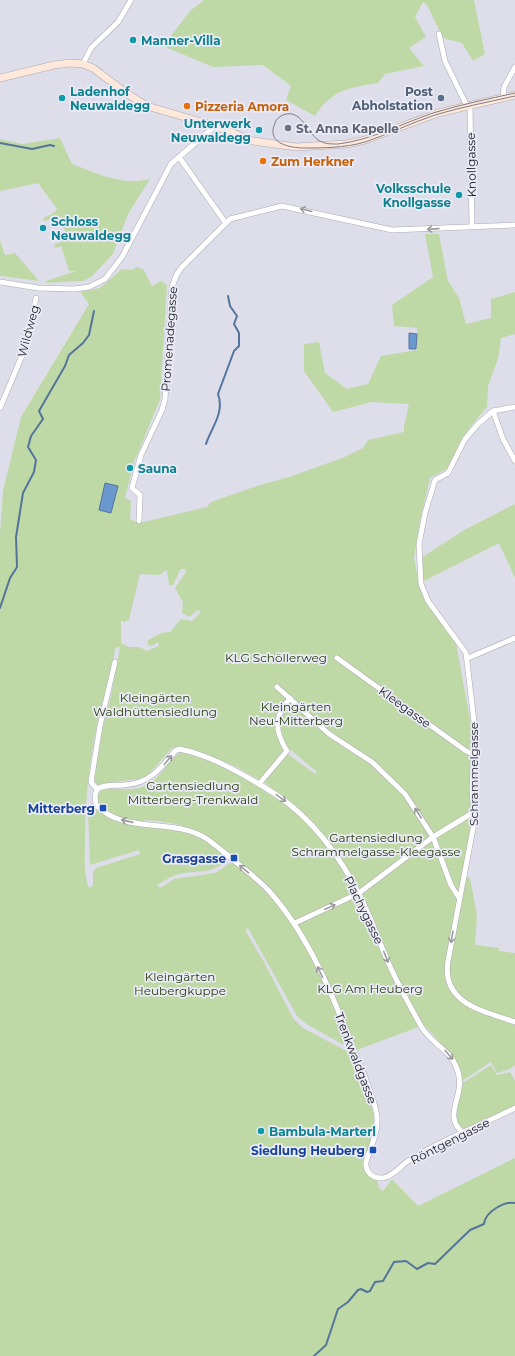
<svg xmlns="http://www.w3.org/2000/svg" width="515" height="1356" font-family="Montserrat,sans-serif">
	<rect width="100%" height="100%" fill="#dedeea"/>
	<g fill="#bfd9a6" fill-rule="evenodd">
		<path d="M 204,0 L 474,0 L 485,54 L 473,61 L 462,43 L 443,38 L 427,5 L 423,2 L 415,17 L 426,37 L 409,48 L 424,66 L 385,74 L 378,83 C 349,88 332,89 315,116 L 286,100 L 291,86 L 263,65 L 213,67 L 163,46 L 190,11 Z"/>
		<path d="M 60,138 L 72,164 C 99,174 122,186 150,179 L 128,214 L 113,254 L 91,277 L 83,281 L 46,283 L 46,281 L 76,271 L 69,271 L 61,246 L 55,248 L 54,245 L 60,242 L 59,234 L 65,231 L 62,223 L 56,225 L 51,219 L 44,221 L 43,218 L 54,213 L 57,209 L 38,183 L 0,191 L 0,139 L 22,144 Z"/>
		<path d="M 425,234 L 439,234 L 448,281 L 459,298 L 466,324 L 491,318 L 491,299 L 515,292 L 515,334 L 501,338 L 498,359 L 488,386 L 487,407 L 471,426 L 459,444 L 452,462 L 448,468 L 430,478 L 420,521 L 414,558 L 418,579 L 424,597 L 456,643 L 471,725 L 470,799 L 473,819 L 462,876 L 470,878 L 477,916 L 475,945 L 499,948 L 499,951 L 515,953 L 515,1065 L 510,1069 L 497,1073 L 491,1062 L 462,1081 C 457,1057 440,1043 424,1025 L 357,1050 L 353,1039 L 342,1044 L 308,1025 L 297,1016 L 248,928 L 245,930 L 264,962 L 293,1018 L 303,1028 L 354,1055 L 375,1116 L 374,1131 L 363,1167 L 369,1175 L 377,1180 L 379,1188 L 383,1191 L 392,1179 L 418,1206 L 515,1158 L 515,1356 L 0,1356 L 0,534 L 3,491 L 21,417 L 89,304 L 80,292 L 100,288 L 122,269 L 133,270 L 136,267 L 143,269 L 152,286 L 161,281 L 167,285 L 160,400 L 134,462 L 125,498 L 131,501 L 130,519 L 139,523 L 207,507 L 211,502 L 257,486 L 289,477 L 345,457 L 363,448 L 368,440 L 404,432 L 404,426 L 409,404 L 372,402 L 333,412 L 304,371 L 304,344 L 319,342 L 325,373 L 347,389 L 368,384 L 381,356 L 417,350 L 417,328 L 394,326 L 392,305 L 433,277 ZM 181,569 L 185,569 L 186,572 L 175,588 L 183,602 L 182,613 L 189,617 L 198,610 L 201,612 L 192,621 L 181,619 L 170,632 L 161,633 L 148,640 L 148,645 L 152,646 L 158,642 L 159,646 L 147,651 L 139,647 L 129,647 L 121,643 L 121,620 L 124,622 L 129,620 L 140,574 L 159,575 L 167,570 L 169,585 L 173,585 ZM 120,647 L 111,696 L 99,743 L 94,785 L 138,779 L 149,774 L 172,748 L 178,747 L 208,755 L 237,767 L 259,780 L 261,780 L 286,746 L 317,772 L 315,774 L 289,755 L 286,755 L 264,782 L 279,795 L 275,798 C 246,778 216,761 181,752 C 173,755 162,774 153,781 C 133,795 121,786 102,790 L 96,796 L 99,805 L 88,811 L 90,865 L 139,850 L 140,854 L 96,868 L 93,872 L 93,886 L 89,888 C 83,873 85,856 85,840 C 85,802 89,763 97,725 C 102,699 113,674 115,648 ZM 330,730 L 352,747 L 347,750 L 325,733 ZM 144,820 C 187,823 201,830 234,858 L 232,862 L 215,873 L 174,879 L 160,888 L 157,885 C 163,882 169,877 176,875 C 196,869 212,876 228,859 L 202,838 L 184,831 L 143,825 Z"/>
		<polygon points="0,240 5,255 15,253 39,281 0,276"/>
		<polygon points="515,504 515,578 499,543 424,581 420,571 421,558 464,530"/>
		<path d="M 491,1065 L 497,1075 L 510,1072 L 515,1081 L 515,1106 L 464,1129 C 447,1119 462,1098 463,1083 Z"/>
	</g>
	<g fill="#6a98ce" stroke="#54749c">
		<polygon points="409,333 417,334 416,349 409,349"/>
		<polygon points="105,483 118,486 111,513 99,510"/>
	</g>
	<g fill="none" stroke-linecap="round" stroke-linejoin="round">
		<g stroke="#54749c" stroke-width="2">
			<polyline points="0,143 32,149 50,145 54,146"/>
			<path d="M 206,444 C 211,428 225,413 218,394 L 234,351 L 239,346 L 239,333 L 234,324 L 237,316 L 230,306 L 228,296"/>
			<polyline points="0,608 10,578 17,567 16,537 23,493 34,472 36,460 28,447 31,436 43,419 39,411 65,366 69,355 83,343 89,335 94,311"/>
			<path d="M 314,1356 L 326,1345 L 338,1309 L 348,1302 L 358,1290 L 361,1289 L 367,1292 L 370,1291 L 375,1282 L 383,1281 L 394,1262 L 406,1261 L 417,1269 L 428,1263 L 435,1264 L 470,1230 L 484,1224 C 485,1212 504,1201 515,1203"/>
		</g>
		<defs>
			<g id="street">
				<polyline points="439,34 445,61 467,106"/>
				<polyline points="83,64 91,48 118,22 131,0"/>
				<polyline points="503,98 504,87 515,67"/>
				<polyline points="470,105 472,226"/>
				<polyline points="179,157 225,222"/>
				<polyline points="0,282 38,288 74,289 89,287 105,279 122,257 171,164 215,126"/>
				<path d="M 515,407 L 493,411 L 478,424 L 465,439 L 448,473 L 435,480 L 425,513 L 419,544 L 421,584 L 428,601 L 466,653 L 475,730 L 472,790 L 475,818 L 448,961 C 441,1004 484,1011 515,1022"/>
				<polyline points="0,408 26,346 36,298"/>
				<polyline points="493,411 503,439 515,461"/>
				<polyline points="139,521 140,495 132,488 141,455 162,410 165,399 172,287 177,274 182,267 230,219 282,206 392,230 515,225"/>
				<polyline points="337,658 466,751 473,754"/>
				<polyline points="468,658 515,638"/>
				<polyline points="277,687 329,734 372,762 405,794 433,837 451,885 459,898"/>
				<path d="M 259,784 L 287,751 C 274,730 274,717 290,698"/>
				<path d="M 97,789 L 95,796 L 96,805 C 125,835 173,817 207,839 C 217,846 227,855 237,863 C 248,872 260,881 269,891 C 310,937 333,996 355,1053 C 361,1067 377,1105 377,1119 C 378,1133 370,1149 366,1162 C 365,1172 373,1179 383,1178 C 392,1177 401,1166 408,1161 C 441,1140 480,1126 515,1108"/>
				<path d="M 97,789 C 105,784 115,786 124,785 C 148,784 161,769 175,751 L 179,749 C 206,754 231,768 254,781 C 266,788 278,795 289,804 C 323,831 350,872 367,911 C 375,928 381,947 389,964 C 398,985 410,1006 421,1026 C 429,1042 449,1049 456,1066 C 469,1096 440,1113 463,1133"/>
				<polyline points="97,789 91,782 100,726 115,662"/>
				<polyline points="295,923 359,893 433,837 474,812"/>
			</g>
			<polyline id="secondary" points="0,78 54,65 70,63 83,64 93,68 126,93 147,106 215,126 253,141 296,147 347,144 365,140 438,113 515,95"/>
		</defs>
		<use href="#street" stroke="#a9a9b4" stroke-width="6"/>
		<use href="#secondary" stroke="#a9a9b4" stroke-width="8"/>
		<use href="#street" stroke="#fff" stroke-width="5"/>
		<use href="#secondary" stroke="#fee8db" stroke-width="7"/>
		<path stroke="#7d7d85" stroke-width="1" d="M 515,93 C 488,99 459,105 433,113 C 401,124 371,140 338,144 C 330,144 324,144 318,140 C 307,132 301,108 283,115 C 279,117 276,119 275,123 C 266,143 288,147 301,148 C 322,148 345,148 365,142 C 389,134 411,123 435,115 C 461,107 489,102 515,96"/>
	</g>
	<defs><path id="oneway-shaft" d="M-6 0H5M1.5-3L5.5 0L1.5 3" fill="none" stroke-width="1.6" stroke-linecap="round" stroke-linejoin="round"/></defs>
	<g stroke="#9b9b9d">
		<use href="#oneway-shaft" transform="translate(306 210) rotate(-166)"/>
		<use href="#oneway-shaft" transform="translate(433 229) rotate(176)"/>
		<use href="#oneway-shaft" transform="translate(168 760) rotate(-50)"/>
		<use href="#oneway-shaft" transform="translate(281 798) rotate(35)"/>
		<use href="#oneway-shaft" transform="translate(418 813) rotate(-123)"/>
		<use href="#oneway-shaft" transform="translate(127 821) rotate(-167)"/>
		<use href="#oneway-shaft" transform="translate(244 869) rotate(-140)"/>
		<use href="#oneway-shaft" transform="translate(330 907) rotate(-25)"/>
		<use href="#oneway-shaft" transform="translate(452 937) rotate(100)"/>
		<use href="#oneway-shaft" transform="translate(386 957) rotate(68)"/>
		<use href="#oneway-shaft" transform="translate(320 972) rotate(-115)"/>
		<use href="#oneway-shaft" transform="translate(449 1055) rotate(50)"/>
	</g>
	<g fill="#0f9aa8" stroke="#ebebf7" stroke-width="1.5">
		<circle cx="133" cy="40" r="4"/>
		<circle cx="62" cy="98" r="4"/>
		<circle cx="259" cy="130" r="4"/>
		<circle cx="459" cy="195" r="4"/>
		<circle cx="43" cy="228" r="4"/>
		<circle cx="130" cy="468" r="4"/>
		<circle cx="261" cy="1131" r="4"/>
	</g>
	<circle fill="#5c6f8a" stroke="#ebebf7" stroke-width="1.5" cx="441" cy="98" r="4"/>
	<g fill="#e8710a" stroke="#ebebf7" stroke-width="1.5">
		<circle cx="187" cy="106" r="4"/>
		<circle cx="263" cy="161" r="4"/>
	</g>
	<circle fill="#6b7280" stroke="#ebebf7" stroke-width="1.5" cx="288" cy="128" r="4"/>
	<g fill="#1a4fb4" stroke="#ebebf7" stroke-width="1.5">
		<rect x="99" y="804" width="8" height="8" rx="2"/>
		<rect x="230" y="854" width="8" height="8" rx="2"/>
		<rect x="369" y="1146" width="8" height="8" rx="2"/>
	</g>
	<g text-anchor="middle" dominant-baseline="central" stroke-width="3.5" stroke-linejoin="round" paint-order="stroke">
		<g font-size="12" font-weight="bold" fill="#0d838f" stroke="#ebebf7" text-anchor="start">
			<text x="141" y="40">Manner-Villa</text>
			<text x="70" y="91">Ladenhof<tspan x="70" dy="14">Neuwaldegg</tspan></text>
			<text x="251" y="123" text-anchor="end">Unterwerk<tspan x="251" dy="14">Neuwaldegg</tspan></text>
			<text x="451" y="188" text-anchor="end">Volksschule<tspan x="451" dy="14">Knollgasse</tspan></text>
			<text x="51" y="221">Schloss<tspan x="51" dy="14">Neuwaldegg</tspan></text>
			<text x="138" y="468">Sauna</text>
			<text x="269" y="1131">Bambula-Marterl</text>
		</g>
		<g font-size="12" font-weight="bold" fill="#4e5e75" stroke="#ebebf7" text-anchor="end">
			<text x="433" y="91">Post<tspan x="433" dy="14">Abholstation</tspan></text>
		</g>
		<g font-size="12" font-weight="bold" fill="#c56008" stroke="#ebebf7" text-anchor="start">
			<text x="195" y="106">Pizzeria Amora</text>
			<text x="271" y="161">Zum Herkner</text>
		</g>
		<g font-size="12" font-weight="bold" fill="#5b616d" stroke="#ebebf7" text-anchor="start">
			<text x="296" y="128">St. Anna Kapelle</text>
		</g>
		<g font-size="12" fill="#212126" stroke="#ebebf7">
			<text transform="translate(471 165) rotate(-91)">Knollgasse</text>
			<text transform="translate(28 331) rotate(-75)">Wildweg</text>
			<text transform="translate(169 339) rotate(-86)">Promenadegasse</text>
			<text transform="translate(405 707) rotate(36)">Kleegasse</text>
			<text transform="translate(473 774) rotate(-90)">Schrammelgasse</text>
			<text transform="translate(364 910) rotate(64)">Plachygasse</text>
			<text transform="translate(356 1058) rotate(69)">Trenkwaldgasse</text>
			<text transform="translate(450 1141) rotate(-27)">Röntgengasse</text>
		</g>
		<g font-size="12" fill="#283d0e" stroke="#ebebf7">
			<text x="276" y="657">KLG Schöllerweg</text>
			<text x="155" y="697">Kleingärten<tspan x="155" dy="14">Waldhüttensiedlung</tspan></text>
			<text x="296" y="706">Kleingärten<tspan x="296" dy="14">Neu-Mitterberg</tspan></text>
			<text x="193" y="785">Gartensiedlung<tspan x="193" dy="14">Mitterberg-Trenkwald</tspan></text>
			<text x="376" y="837">Gartensiedlung<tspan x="376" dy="14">Schrammelgasse-Kleegasse</tspan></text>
			<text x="180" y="976">Kleingärten<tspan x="180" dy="14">Heubergkuppe</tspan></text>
			<text x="370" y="988">KLG Am Heuberg</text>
		</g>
		<g font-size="12" font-weight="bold" fill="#164399" stroke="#ebebf7" text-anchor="end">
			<text x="95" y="808">Mitterberg</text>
			<text x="226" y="858">Grasgasse</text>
			<text x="365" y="1150">Siedlung Heuberg</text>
		</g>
	</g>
</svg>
